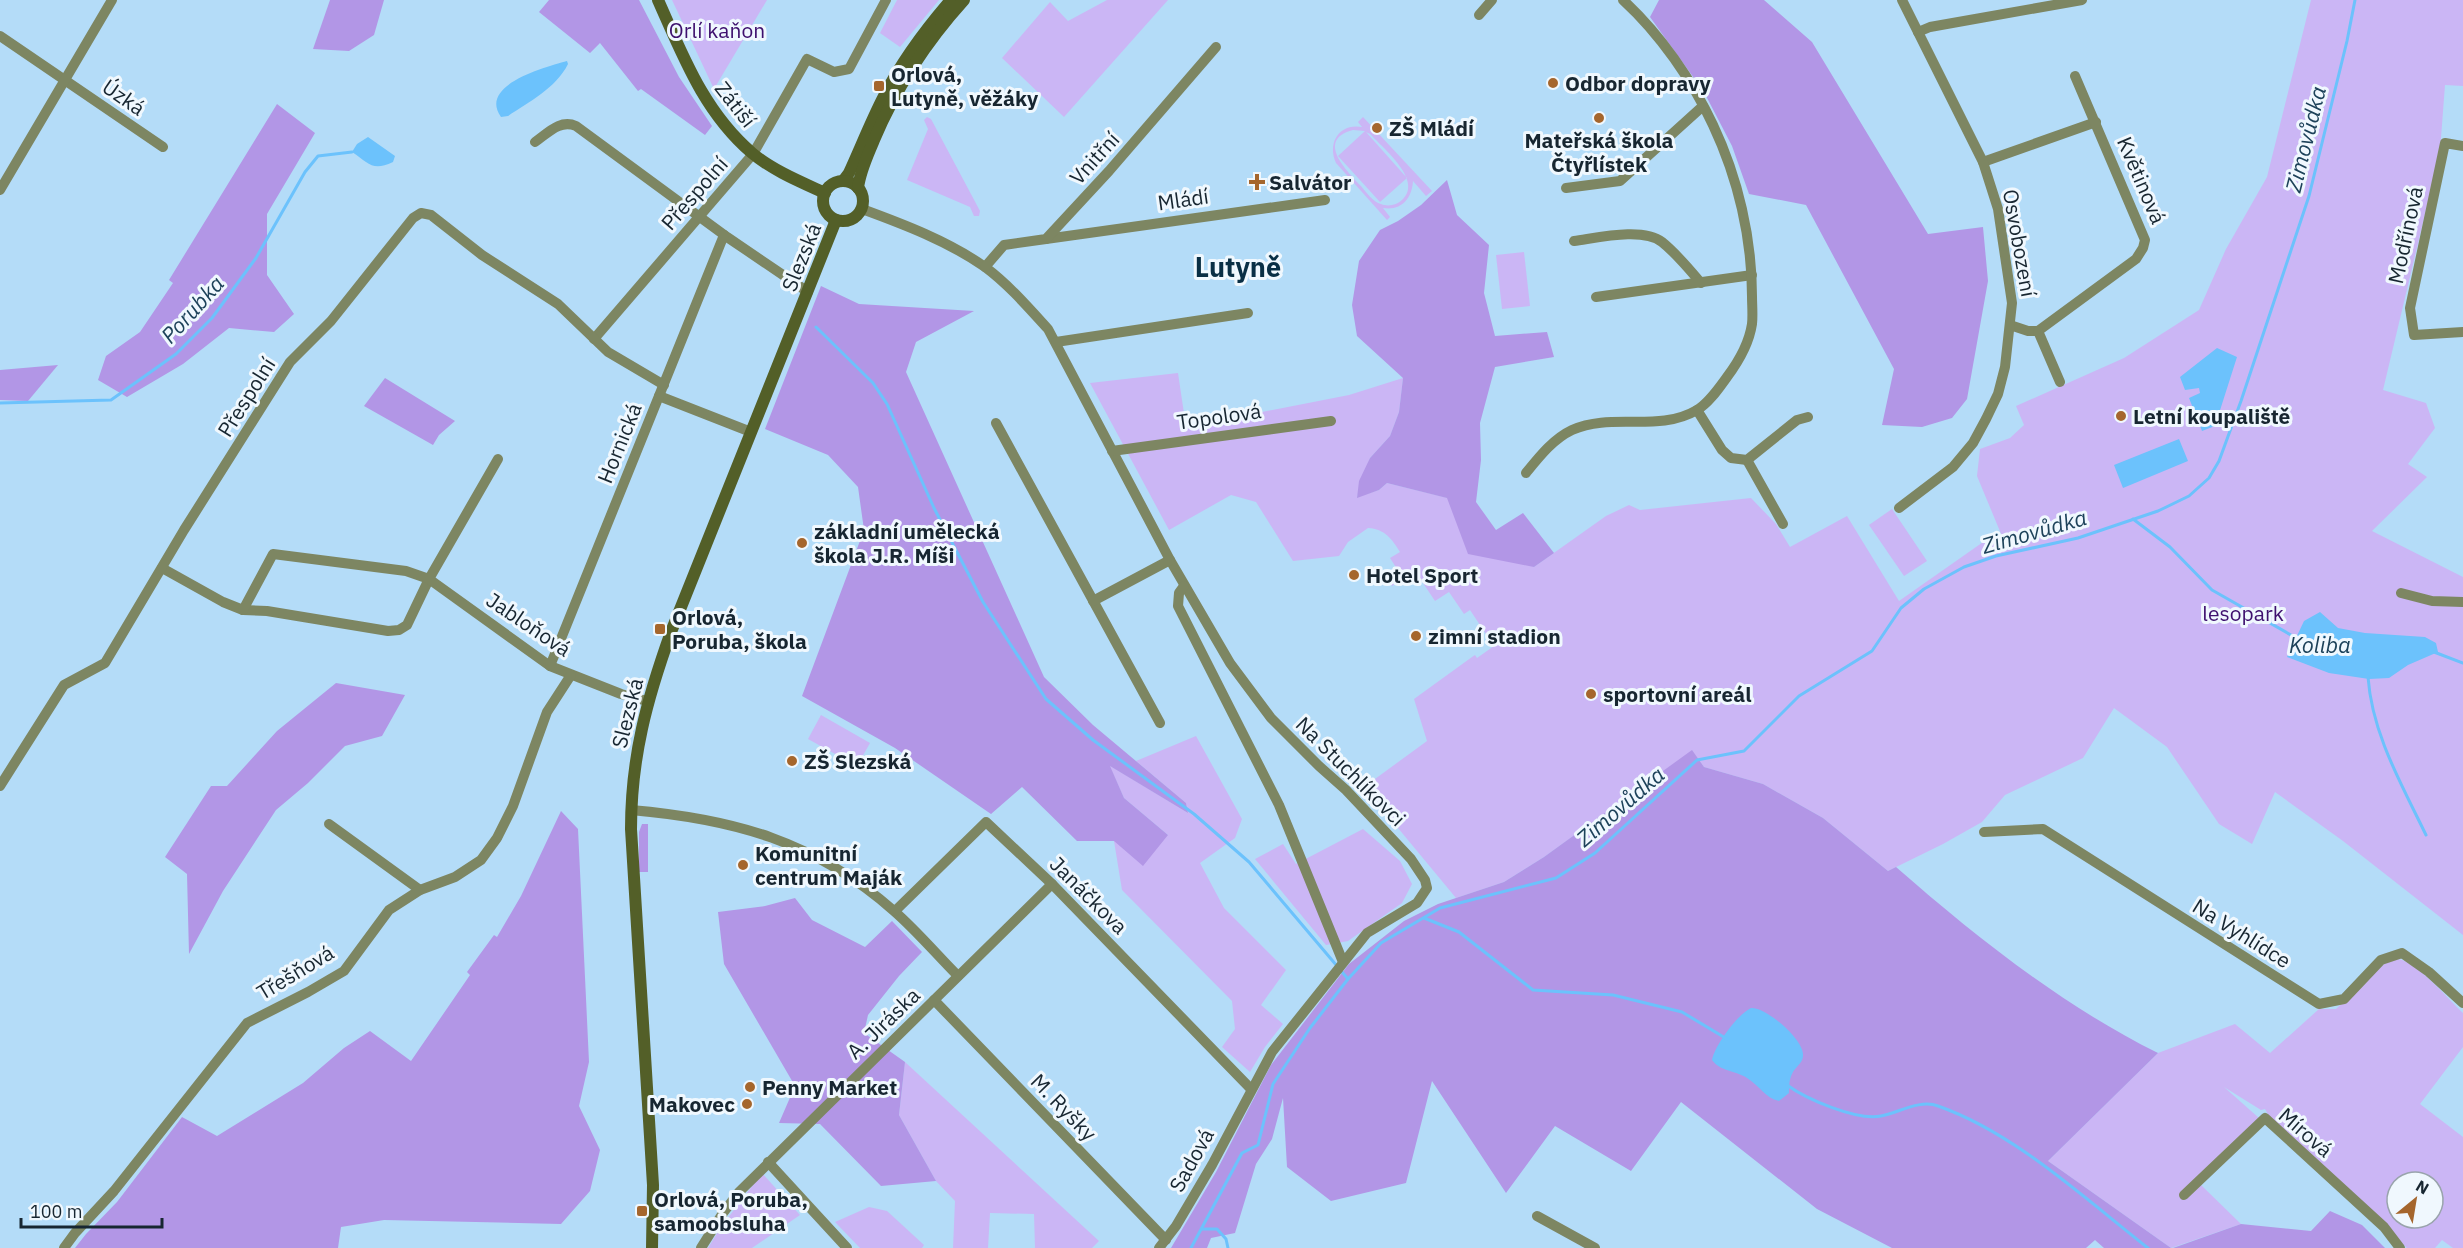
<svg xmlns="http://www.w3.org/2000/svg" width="2463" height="1248" font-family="'IBM Plex Sans',sans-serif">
	<rect width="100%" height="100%" fill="#b4dcf8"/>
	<g fill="#cbb6f5" fill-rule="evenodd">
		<polygon points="672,0 767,0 714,89"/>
		<polygon points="897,0 939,0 900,47 880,33"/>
		<polygon points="1107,0 1168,0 1064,117 1002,58 1050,2 1068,21"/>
		<path d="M 2311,0 L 2463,0 L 2463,86 L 2445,85 L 2440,151 L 2383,390 L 2426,403 L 2435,428 L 2408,464 L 2427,477 L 2372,531 L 2463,577 L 2463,935 L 2343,841 L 2275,792 L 2252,844 L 2219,824 L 2167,747 L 2114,708 L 2083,758 L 2005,795 L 1982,822 L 1943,844 L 1888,871 L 1823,818 L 1763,784 L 1704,767 L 1692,751 L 1544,857 L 1504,882 L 1456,898 L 1364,787 L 1427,741 L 1414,699 L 1472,657 L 1475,655 L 1477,658 L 1494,646 L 1470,610 L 1464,614 L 1449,592 L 1435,601 L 1415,571 L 1392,586 L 1386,577 L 1397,569 L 1390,558 L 1400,552 C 1392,539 1385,529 1368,528 L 1348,542 L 1339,556 L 1293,561 L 1256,502 L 1231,495 L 1169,530 L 1090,383 L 1178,373 L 1186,427 L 1349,395 L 1403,378 L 1399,412 L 1390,436 L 1370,458 L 1357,497 L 1379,490 L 1387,483 L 1448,498 L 1534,567 L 1606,516 L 1629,505 L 1640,510 L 1751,498 L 1776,524 L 1790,547 L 1847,516 L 1899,601 L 1986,540 L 2004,541 L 1977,476 L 1980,449 L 2010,438 L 2024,425 L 2016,406 L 2124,358 L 2199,310 L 2226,249 L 2267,177 Z"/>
		<polygon points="927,117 931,119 980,211 979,216 974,216 970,207 907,180 928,129 924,120"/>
		<path d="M 1363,117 L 1432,191 L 1426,196 L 1413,181 C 1412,199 1401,211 1383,208 L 1390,217 L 1387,220 L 1336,163 C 1327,143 1339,123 1362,127 L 1358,122 ZM 1353,130 L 1365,131 L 1338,156 L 1380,202 L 1407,178 L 1366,132 L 1370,134 C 1383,148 1424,181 1402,200 C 1397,205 1388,207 1381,204 C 1373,202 1366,192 1361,186 C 1347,171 1315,140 1353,130 Z"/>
		<polygon points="1524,252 1530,306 1502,309 1496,255"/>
		<polygon points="1892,509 1927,561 1904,576 1869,525"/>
		<polygon points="821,715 870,743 857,766 808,739"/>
		<polygon points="1196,736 1242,819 1235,838 1200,863 1224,908 1286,970 1261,1005 1283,1024 1265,1047 1250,1072 1222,1047 1235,1029 1232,1001 1122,890 1114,841 1168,835 1124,798 1109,765 1188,813 1186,803 1136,761"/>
		<polygon points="1363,829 1400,861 1412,884 1402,903 1348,941 1326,945 1255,859 1283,844 1296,864"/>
		<path d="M 2396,959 C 2414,958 2449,1000 2463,1013 L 2463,1047 L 2420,1104 L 2463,1137 L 2463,1248 L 2453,1248 L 2442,1240 L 2435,1248 L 2407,1248 L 2270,1118 L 2265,1109 L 2261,1110 L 2224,1087 L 2259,1118 L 2179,1195 L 2185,1200 L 2201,1185 L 2241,1224 L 2171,1248 L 2048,1161 L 2158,1053 L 2235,1024 L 2270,1053 L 2319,1009 L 2336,1009 L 2384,964 ZM 2397,1182 L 2433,1182 L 2433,1218 L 2397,1218 Z"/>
		<polygon points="905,1062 1099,1241 1092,1248 1035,1248 1034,1214 990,1213 988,1248 953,1248 955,1201 936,1181 899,1115"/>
		<polygon points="762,1173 800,1215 752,1248 708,1248 721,1227"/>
		<polygon points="869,1207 887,1211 924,1245 922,1248 860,1248 835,1222"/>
	</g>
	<g fill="#b296e6">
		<polygon points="330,0 384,0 374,35 349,51 313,49"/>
		<polygon points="549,0 639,0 679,77 712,126 705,135 641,89 638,91 600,43 590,53 539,12"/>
		<polygon points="1659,0 1764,0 1812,42 1928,234 1983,227 1988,281 1967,399 1952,418 1922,427 1882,425 1894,369 1806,205 1749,194 1732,146 1704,92 1650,17"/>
		<polygon points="277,104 315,133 267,214 267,275 294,314 274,332 229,328 183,364 127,397 98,380 106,356 140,332 173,283 169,280"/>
		<polygon points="1447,180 1457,215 1489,245 1484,293 1495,336 1547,332 1554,357 1495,367 1480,423 1481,460 1476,502 1496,530 1523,513 1554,553 1534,567 1468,554 1447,498 1387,483 1379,490 1357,498 1359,481 1370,458 1390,436 1399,412 1403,378 1357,336 1352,305 1359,261 1380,230 1398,221 1421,205"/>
		<polygon points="821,286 859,304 974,311 916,342 906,372 1044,677 1093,725 1186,803 1188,813 1110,766 1124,798 1168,835 1143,866 1114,841 1077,841 1022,787 991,814 895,748 802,696 864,530 858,487 828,455 765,429"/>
		<polygon points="58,365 28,401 0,400 0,370"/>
		<polygon points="385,378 455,421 439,435 433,445 364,406"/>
		<polygon points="336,683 405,695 382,736 345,746 308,783 276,810 223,891 189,954 187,874 165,857 211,786 227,786 277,731"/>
		<path d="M 1692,750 L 1704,767 L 1763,784 L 1823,818 L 1888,871 L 1896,867 C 1976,937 2063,1006 2158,1053 L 2048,1161 L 2171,1248 L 2104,1248 L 2095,1240 L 2086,1248 L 1892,1248 L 1817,1209 L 1681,1102 L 1631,1171 L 1555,1126 L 1506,1193 L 1432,1081 L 1406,1183 L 1331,1201 L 1287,1167 L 1283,1098 L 1272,1139 L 1256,1164 L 1235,1233 L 1211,1238 L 1207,1248 L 1171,1248 L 1216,1172 L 1271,1065 L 1349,964 L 1404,921 L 1438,904 L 1504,882 L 1544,857 Z"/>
		<polygon points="561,811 578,829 589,1062 579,1106 600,1150 590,1191 561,1224 384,1220 341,1227 338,1248 75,1248 86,1234 117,1202 182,1117 217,1136 303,1083 344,1048 370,1031 411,1061 470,975 467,972 494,935 497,937 521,896"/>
		<polygon points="642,824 648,824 648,872 639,872 639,832"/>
		<polygon points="795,898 812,920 865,947 892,921 922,952 899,976 868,1015 864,1033 905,1062 899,1115 936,1181 881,1186 820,1124 779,1123 795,1086 724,964 718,912 765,906"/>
		<polygon points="2330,1211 2362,1225 2385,1248 2173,1248 2241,1224 2311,1231"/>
	</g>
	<g fill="#6cc2fc">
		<path d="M 567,61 L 568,64 C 556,88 529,102 508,116 L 501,117 C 478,85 545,67 567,61 Z"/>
		<path d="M 368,137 L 395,156 L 393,162 C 372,172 369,163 352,152 L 357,144 Z"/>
		<polygon points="2217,348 2237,357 2215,426 2202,431 2189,398 2200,393 2199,388 2185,390 2180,377"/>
		<polygon points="2179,439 2188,461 2123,488 2114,465"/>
		<polygon points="2320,612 2338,628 2365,633 2425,637 2436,643 2438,652 2408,665 2389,678 2369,679 2329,673 2287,657 2304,621"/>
		<path d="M 1751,1008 C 1766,1007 1802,1038 1803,1054 C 1804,1063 1795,1067 1792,1074 C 1789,1080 1789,1087 1789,1093 L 1779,1101 C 1765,1098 1759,1085 1747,1078 C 1735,1070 1721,1072 1712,1060 C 1715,1045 1737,1015 1751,1008 Z"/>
	</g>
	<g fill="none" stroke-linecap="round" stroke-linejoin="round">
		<g stroke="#6cc2fc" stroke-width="3">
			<polyline points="816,327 873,383 887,404 934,508 983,602 1046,699 1093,740 1194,814 1249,862 1348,979"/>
			<polyline points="0,403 111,400 176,354 212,318 256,258 305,172 318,156 352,152"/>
			<polyline points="2133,519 2170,547 2212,590 2298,639"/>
			<polyline points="2434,652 2463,663"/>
			<path d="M 2368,677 C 2372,734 2402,785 2426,835"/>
			<polyline points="1424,918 1459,932 1533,990 1613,995 1682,1012 1727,1039"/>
			<path d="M 1787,1085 C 1806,1099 1857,1121 1881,1116 C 1898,1113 1920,1099 1938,1106 C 2015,1133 2084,1198 2148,1248"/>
			<polyline points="1202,1229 1217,1229 1226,1239 1228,1248"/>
			<polyline points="1191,1248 1242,1153 1258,1145 1273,1084 1310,1028 1348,979 1381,943 1440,908 1556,878 1595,853 1697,760 1744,751 1799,696 1872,651 1901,608 1924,589 1964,567 1996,556 2078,538 2158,511 2189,496 2209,478 2219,461 2241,401 2309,196 2347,41 2355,0"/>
		</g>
		<g stroke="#7d8662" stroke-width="10">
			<polyline points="1479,15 1492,0"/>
			<polyline points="1918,32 1930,27 2082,0"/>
			<polyline points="0,36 163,147"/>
			<path d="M 535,142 C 548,133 560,119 576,126 L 727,237 L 808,292"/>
			<polyline points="2463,146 2445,143 2410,308 2414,335 2463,332"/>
			<polyline points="1983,162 2096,122"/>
			<polyline points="1566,188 1620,181 1703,106"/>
			<polyline points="0,190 112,0"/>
			<path d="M 862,209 C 903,224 948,241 985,267 C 1008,284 1028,307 1048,329 L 1170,560 L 1230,663 L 1271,718 L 1319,766 L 1346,790 L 1411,859 L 1425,880 L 1427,888 L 1417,903 L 1367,933 L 1272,1052 L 1212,1165 L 1176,1226 L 1159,1248"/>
			<polyline points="1046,239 1325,200"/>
			<path d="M 1574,241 C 1597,238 1643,227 1662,242 C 1676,253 1689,269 1701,283"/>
			<polyline points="985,267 1004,245 1046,239 1109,171 1216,47"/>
			<polyline points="1596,297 1752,275"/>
			<polyline points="2010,325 2028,331 2038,331 2136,259 2143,248 2145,240 2075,76"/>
			<polyline points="2038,331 2060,382"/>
			<polyline points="594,339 753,154 807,59 834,72 849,69 886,0"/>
			<polyline points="1056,342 1248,313"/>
			<polyline points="659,396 751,432"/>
			<polyline points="1697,410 1722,450 1731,458 1747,460 1797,420 1808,417"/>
			<polyline points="996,423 1160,723"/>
			<polyline points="1112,451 1331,421"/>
			<polyline points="1747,460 1783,524"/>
			<path d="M 1526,473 C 1539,457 1553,439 1572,430 C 1612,412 1658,433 1697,410 C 1709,403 1719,388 1727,377 C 1739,361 1749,344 1752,324 C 1753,315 1752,305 1752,296 C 1752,238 1738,178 1713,125 C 1692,80 1660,34 1623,0"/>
			<polyline points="1899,508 1953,467 1973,443 1986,419 1998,394 2005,367 2012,303 1998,209 1983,162 1902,0"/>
			<polyline points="162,568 223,602 243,610 267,611 388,631 399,630 407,625 429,579 498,459"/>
			<polyline points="1184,586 1179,593 1178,606 1279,805 1343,962"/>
			<polyline points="2401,593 2432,601 2463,602"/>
			<polyline points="1093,601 1170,560"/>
			<polyline points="243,610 273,554 406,571 429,579 550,666 621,694 647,701"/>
			<polyline points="550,666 724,235"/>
			<polyline points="0,786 64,685 105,663 184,530 290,362 331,321 413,218 421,213 431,215 482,255 558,304 608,352 664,385"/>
			<path d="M 631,810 C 734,819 815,841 894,911 C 917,931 937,955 958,976"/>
			<polyline points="329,824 420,890"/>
			<polyline points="1984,832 2043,829 2319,1004 2344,999 2381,960 2402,953 2429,972 2463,1003"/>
			<polyline points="895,911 986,822 1052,884 1251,1089"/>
			<polyline points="934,1000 1166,1240"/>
			<polyline points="768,1162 847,1248"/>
			<polyline points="2184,1195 2265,1118 2384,1227 2400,1248"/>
			<polyline points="1537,1216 1595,1248"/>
			<polyline points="64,1248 75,1233 114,1191 247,1023 308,992 344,971 389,910 420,890 455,877 481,860 497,838 513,806 547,712 571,675"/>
			<polyline points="701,1248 723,1213 739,1192 1052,884"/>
		</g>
		<g stroke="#535f28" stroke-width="12">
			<path d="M 658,0 C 683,56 704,112 752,153 C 772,170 801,182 825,193"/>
			<path d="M 843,181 L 849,173 C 861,147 871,121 884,96 C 902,61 925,30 951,0"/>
			<circle cx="843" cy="201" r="20"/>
			<path d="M 858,188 C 860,171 868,155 874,140 C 896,88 926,42 964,0"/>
			<path d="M 652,1248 L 653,1185 L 631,829 C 631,757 647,699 671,632 L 836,220"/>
		</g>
	</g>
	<g fill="#a5662d" stroke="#f0f8fe" stroke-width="2">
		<circle cx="1553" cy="83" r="6"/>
		<rect x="873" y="80" width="12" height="12" rx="3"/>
		<circle cx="1599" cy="118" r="6"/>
		<circle cx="1377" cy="128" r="6"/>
		<path d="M1254 173h6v6h6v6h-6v6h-6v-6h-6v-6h6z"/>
		<circle cx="2121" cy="416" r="6"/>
		<circle cx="802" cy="543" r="6"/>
		<circle cx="1354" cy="575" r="6"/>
		<rect x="654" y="623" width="12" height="12" rx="3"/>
		<circle cx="1416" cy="636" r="6"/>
		<circle cx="1591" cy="694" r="6"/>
		<circle cx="792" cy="761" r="6"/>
		<circle cx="743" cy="865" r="6"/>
		<circle cx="750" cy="1087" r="6"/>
		<circle cx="747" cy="1104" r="6"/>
		<rect x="636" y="1205" width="12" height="12" rx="3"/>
	</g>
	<g text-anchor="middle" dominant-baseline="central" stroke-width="6" stroke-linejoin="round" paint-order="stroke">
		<g font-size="21" fill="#3e106e" stroke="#f0f8fe">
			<text x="717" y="30">Orlí kaňon</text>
			<text x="2243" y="613">lesopark</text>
		</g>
		<g font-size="21" font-weight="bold" fill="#172631" stroke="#f0f8fe" text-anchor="start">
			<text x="891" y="74">Orlová,<tspan x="891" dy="24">Lutyně, věžáky</tspan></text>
			<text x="1565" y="83">Odbor dopravy</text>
			<text x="1389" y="128">ZŠ Mládí</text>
			<text x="1599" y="140" text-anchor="middle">Mateřská škola<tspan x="1599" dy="24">Čtyřlístek</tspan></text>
			<text x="1269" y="182">Salvátor</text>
			<text x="2133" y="416">Letní koupaliště</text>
			<text x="814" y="531">základní umělecká<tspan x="814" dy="24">škola J.R. Míši</tspan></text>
			<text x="1366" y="575">Hotel Sport</text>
			<text x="672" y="617">Orlová,<tspan x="672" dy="24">Poruba, škola</tspan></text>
			<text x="1428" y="636">zimní stadion</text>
			<text x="1603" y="694">sportovní areál</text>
			<text x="804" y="761">ZŠ Slezská</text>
			<text x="755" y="853">Komunitní<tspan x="755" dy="24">centrum Maják</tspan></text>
			<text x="762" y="1087">Penny Market</text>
			<text x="735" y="1104" text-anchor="end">Makovec</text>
			<text x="654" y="1199">Orlová, Poruba,<tspan x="654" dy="24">samoobsluha</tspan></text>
		</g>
		<g font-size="21" fill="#172631" stroke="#f0f8fe">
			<text transform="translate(124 97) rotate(35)">Úzká</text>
			<text transform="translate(736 104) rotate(52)">Zátiší</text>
			<text transform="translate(1094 158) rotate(-48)">Vnitřní</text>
			<text transform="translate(2142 180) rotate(67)">Květinová</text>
			<text transform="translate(694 193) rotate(-49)">Přespolní</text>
			<text transform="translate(1183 199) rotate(-8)">Mládí</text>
			<text transform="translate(2405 235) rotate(-78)">Modřínová</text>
			<text transform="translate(2020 243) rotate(80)">Osvobození</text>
			<text transform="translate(801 257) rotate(-68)">Slezská</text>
			<text transform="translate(246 397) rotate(-58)">Přespolní</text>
			<text transform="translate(1219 416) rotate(-8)">Topolová</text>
			<text transform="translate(619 443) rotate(-68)">Hornická</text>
			<text transform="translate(529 624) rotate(34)">Jabloňová</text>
			<text transform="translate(627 713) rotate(-76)">Slezská</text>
			<text transform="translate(1351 771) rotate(45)">Na Stuchlíkovci</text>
			<text transform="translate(1089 895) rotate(45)">Janáčkova</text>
			<text transform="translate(2242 933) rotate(32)">Na Vyhlídce</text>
			<text transform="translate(295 972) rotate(-31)">Třešňová</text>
			<text transform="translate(883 1023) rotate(-44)">A. Jiráska</text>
			<text transform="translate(1064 1107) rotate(46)">M. Ryšky</text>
			<text transform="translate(2306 1132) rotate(41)">Mírová</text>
			<text transform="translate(1191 1160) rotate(-61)">Sadová</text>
		</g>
		<g font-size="22" font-style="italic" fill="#1d425a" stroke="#f0f8fe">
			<text transform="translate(2305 139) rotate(-76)">Zimovůdka</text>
			<text transform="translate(192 309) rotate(-48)">Porubka</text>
			<text transform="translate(2034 531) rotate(-16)">Zimovůdka</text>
			<text x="2320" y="644">Koliba</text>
			<text transform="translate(1620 806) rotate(-41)">Zimovůdka</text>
		</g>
		<g font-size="27" font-weight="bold" fill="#092f45" stroke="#f0f8fe">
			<text x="1238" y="266">Lutyně</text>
		</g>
	</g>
	<g transform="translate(2415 1200) rotate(30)"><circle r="28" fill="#f0f8fe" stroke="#99a4ac" stroke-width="1.5"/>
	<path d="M0-4.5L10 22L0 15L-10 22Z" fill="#a5662d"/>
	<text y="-9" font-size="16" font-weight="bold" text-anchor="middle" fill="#172631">N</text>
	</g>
	<path d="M21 1218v9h141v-9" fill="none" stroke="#172631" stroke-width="3"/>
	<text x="30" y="1218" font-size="18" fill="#172631" stroke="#f0f8fe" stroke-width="4.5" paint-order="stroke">100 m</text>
</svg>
